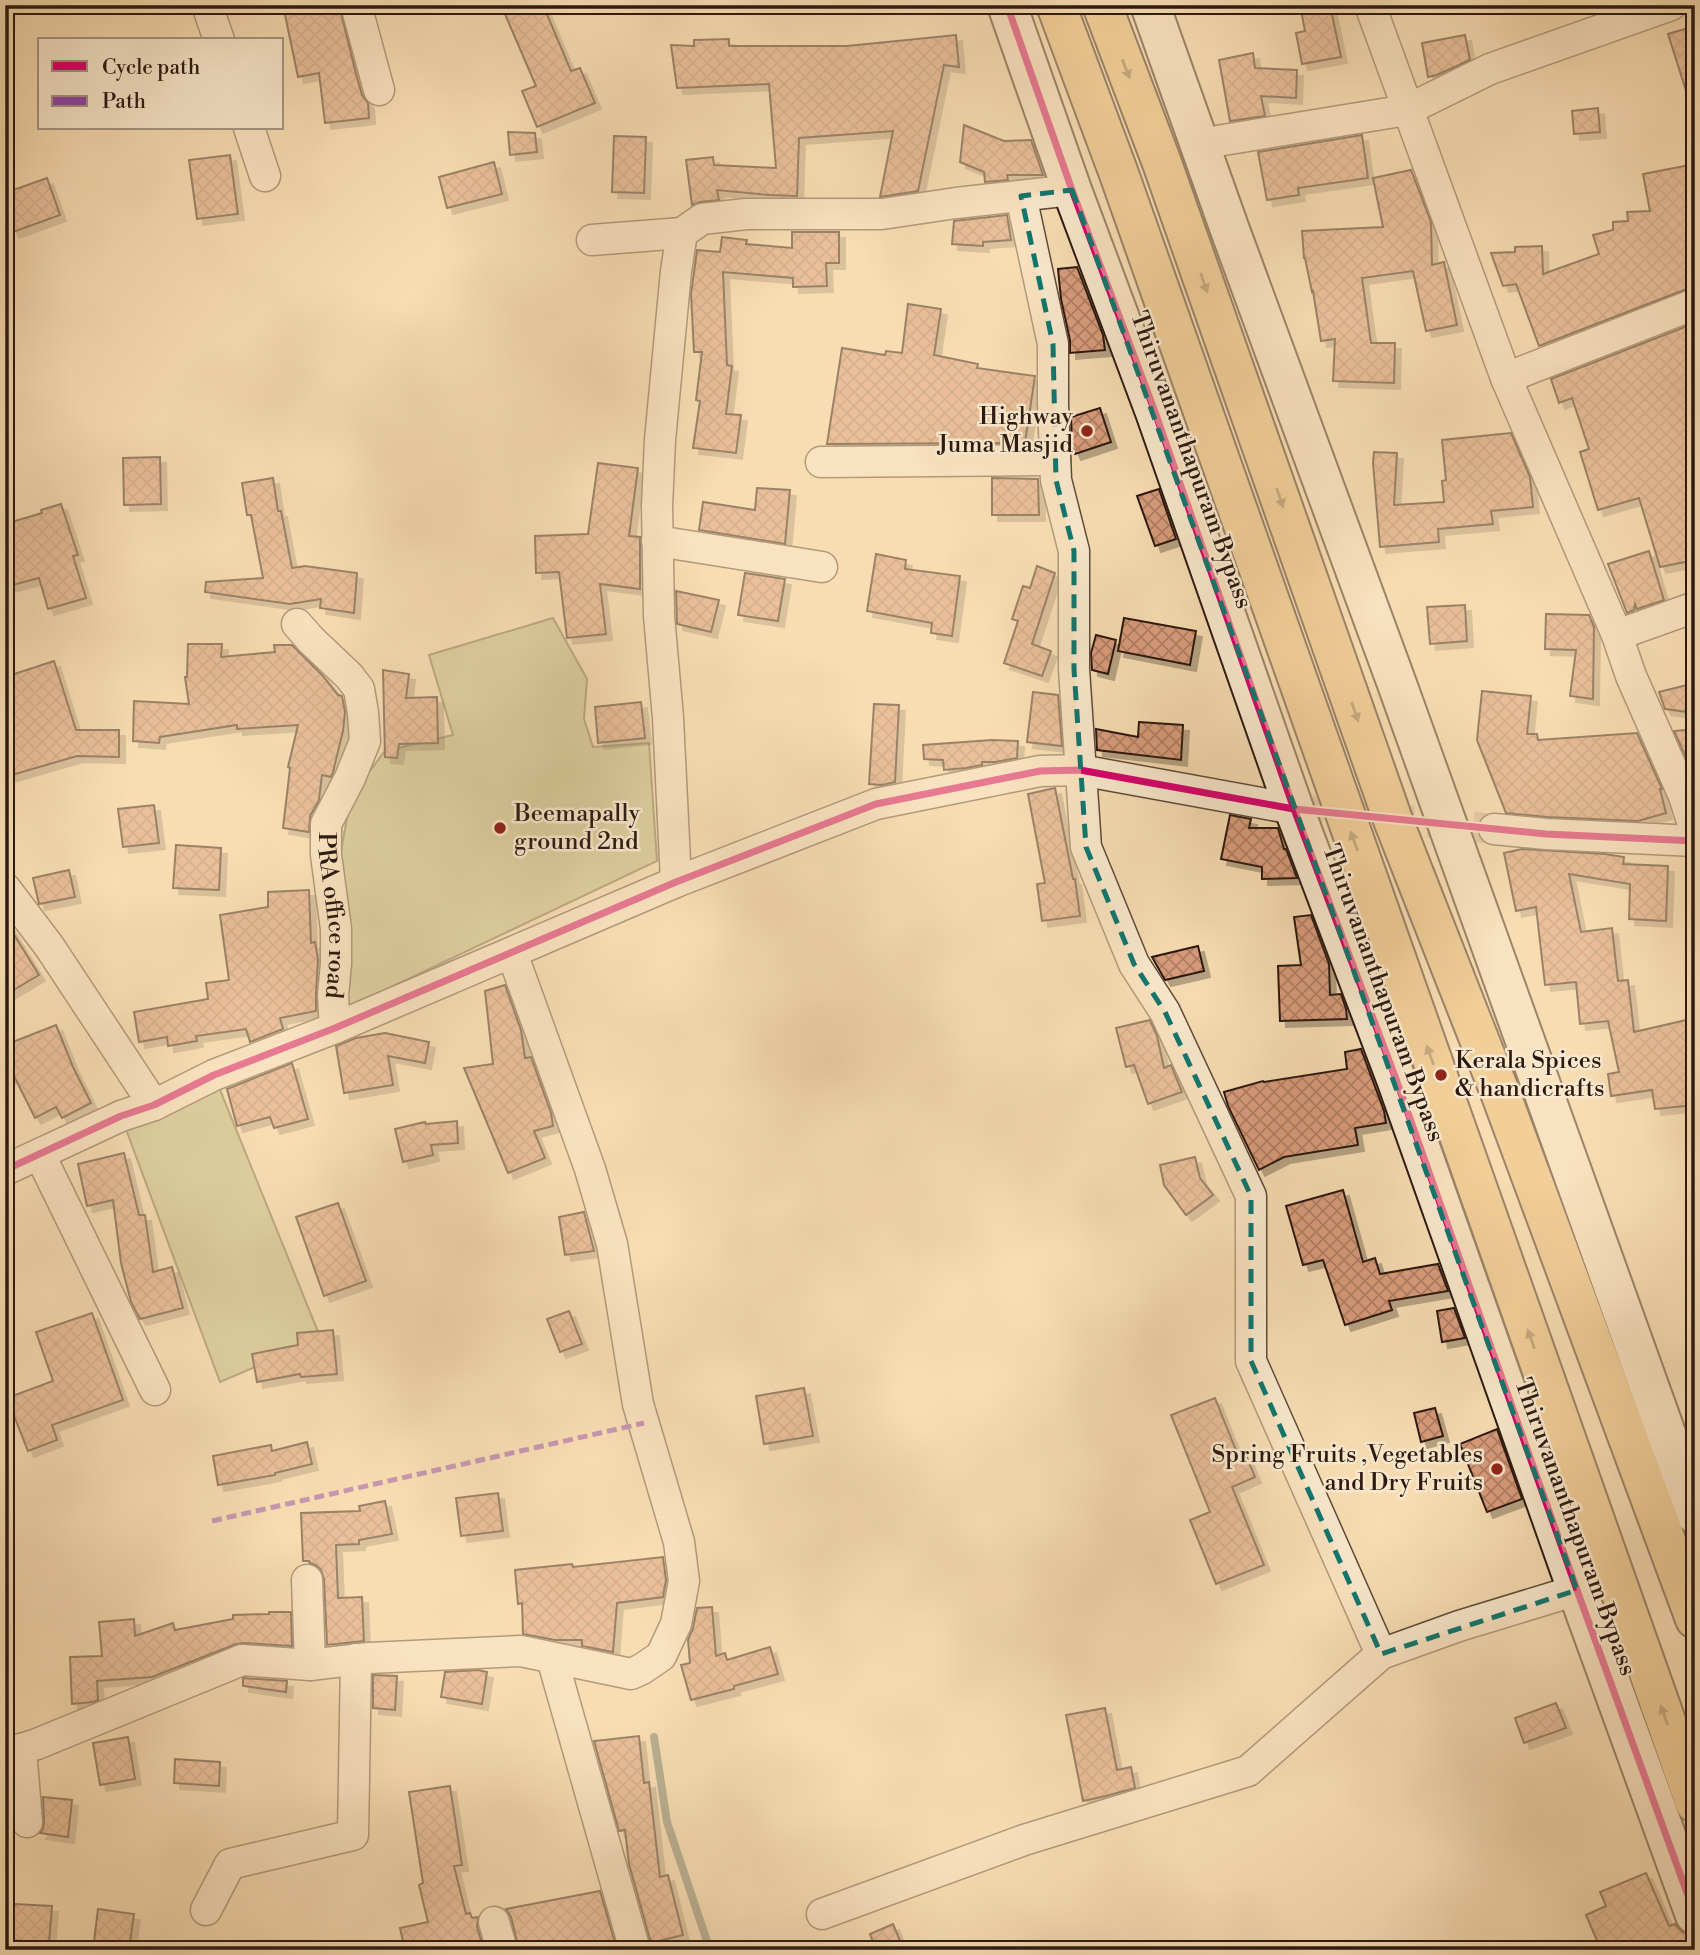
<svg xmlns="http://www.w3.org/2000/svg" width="1700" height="1955" font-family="'Libre Bodoni',serif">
	<defs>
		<pattern id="building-cross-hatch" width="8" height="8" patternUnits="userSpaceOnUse" patternTransform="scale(1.75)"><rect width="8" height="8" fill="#d99c7c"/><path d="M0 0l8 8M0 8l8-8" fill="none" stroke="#b07e64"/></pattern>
		<filter id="shadow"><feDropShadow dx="6" dy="6" stdDeviation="0" flood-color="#0004"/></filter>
	</defs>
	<rect width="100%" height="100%" fill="#f8ddb3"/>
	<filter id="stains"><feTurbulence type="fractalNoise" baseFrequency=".00286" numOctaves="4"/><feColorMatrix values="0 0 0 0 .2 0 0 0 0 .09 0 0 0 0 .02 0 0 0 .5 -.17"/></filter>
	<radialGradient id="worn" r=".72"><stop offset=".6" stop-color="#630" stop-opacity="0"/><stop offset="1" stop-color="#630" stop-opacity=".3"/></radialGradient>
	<g fill="#c0c08a" stroke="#766c4e" stroke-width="2">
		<polygon points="553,618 587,679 584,719 593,747 649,743 657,861 345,1009 335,884 351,796 385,751 453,735 429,655"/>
		<polygon points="214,1075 321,1339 220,1382 121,1116"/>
	</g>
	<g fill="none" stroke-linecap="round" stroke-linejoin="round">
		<polyline stroke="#6f7b6d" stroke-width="8" points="654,1737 667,1822 710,1950"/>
	</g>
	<g fill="url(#building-cross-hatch)" stroke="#2b1911" stroke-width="2" filter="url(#shadow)">
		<polygon points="283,5 339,5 356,74 362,95 368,103 369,118 325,123 319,73 298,77"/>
		<polygon points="501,5 543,5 571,71 580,68 595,103 537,127 522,91 536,86"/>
		<polygon points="1300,5 1330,5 1341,57 1302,64 1296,33 1305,31"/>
		<polygon points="1695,26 1695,102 1690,103 1668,34"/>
		<polygon points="956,35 959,67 944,65 918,191 880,197 893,131 799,138 797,196 769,195 717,190 719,200 700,202 692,205 686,160 713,157 714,165 776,168 769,84 677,88 671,45 694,46 694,40 729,39 729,46 847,46"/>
		<polygon points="1465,35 1470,60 1437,75 1428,77 1422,43"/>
		<polygon points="1253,53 1255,68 1297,70 1296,98 1261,96 1265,116 1230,121 1219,60"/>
		<polygon points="1598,108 1600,132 1574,134 1572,111"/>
		<polygon points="964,125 1004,141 1031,140 1043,175 1007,175 1008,180 985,182 984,172 960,162"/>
		<polygon points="508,132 535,133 537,152 510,155"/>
		<polygon points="1362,135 1368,178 1298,188 1299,195 1267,200 1258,152"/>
		<polygon points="614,136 646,137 644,193 612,192"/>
		<polygon points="230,155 238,214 197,219 189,160"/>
		<polygon points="494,162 502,194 447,208 439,177"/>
		<polygon points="1695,164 1695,287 1689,288 1539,346 1516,284 1503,286 1491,253 1515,252 1515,247 1542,246 1543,274 1599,254 1593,235 1613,230 1613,222 1628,221 1627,212 1650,211 1643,174"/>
		<polygon points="1411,170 1431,222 1432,265 1444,262 1457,325 1426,331 1413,271 1362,278 1371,343 1395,343 1394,383 1333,381 1335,339 1321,341 1313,291 1312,292 1305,258 1304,258 1302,231 1383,227 1373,178"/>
		<polygon points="47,178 60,215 13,232 5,210 5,193"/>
		<polygon points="1007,215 1011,240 983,242 983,246 952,244 954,221"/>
		<polygon points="792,232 839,232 839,263 826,263 827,286 793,287 793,278 723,272 727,365 732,366 726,414 741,415 736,453 693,448 700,401 696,400 702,352 694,352 691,294 697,250 720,252 722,237 747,240 746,244 792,248"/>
		<polygon points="1077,267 1103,335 1105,350 1070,353 1070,340 1061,299 1058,269"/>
		<polygon points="908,304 941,309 934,355 978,364 977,368 1035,376 1025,443 827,444 842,348 885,355 886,351 902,353"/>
		<polygon points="1695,323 1695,360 1690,362 1691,420 1695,419 1695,530 1690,532 1695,560 1660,567 1639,498 1598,510 1580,452 1589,449 1572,398 1559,403 1551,379"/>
		<polygon points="1100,408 1111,442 1075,454 1072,447 1071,417"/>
		<polygon points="1511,433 1530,477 1533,507 1491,511 1493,524 1438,529 1439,542 1380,547 1373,463 1374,452 1397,453 1394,505 1444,502 1442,481 1446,480 1442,440"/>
		<polygon points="160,457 161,504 124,505 123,458"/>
		<polygon points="598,463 638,468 629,536 640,537 640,589 600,584 606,634 567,638 559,572 536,573 535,536 588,534"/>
		<polygon points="273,478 278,511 281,511 292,568 305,566 357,573 354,613 320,608 321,599 290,604 205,592 206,582 263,578 251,515 247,515 242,483"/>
		<polygon points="992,478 1038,479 1039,515 992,515"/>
		<polygon points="757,488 790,490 785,544 699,530 703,502 755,510"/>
		<polygon points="1159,489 1176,539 1155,546 1137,496"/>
		<polygon points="61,504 78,555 73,556 86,598 48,609 39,578 5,587 5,524 42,513 41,510"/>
		<polygon points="1649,551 1664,600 1637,609 1635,604 1634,610 1627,613 1608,564"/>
		<polygon points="876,554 906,560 905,569 960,576 952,636 931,633 932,623 867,611"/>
		<polygon points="1037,566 1055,573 1032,644 1051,651 1042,676 1004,663 1018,621 1012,619 1023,586 1030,588"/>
		<polygon points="745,573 785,579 778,621 738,615"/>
		<polygon points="676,591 719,600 711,632 677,624"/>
		<polygon points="1465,605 1467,641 1430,644 1427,607"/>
		<polygon points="1546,614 1589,615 1594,627 1593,699 1570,696 1576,650 1545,649"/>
		<polygon points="1124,618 1196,631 1190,665 1118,651"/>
		<polygon points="1096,635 1116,640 1108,674 1092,670 1091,653"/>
		<polygon points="188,644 222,644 221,657 275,652 274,645 292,645 322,675 338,695 342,696 345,712 343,731 333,772 331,777 322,775 319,800 310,816 309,832 283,828 290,768 288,767 298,725 237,729 237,725 160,737 159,743 133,741 134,701 189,704 185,677 187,677"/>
		<polygon points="54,661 76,730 119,730 119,757 77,756 5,777 5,677"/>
		<polygon points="383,670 409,674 406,698 437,697 438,743 399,744 397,758 385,757"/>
		<polygon points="1695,683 1695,713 1665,709 1659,692"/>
		<polygon points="1482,691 1531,696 1527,734 1537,734 1538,740 1637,733 1662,789 1660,789 1666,813 1638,821 1547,817 1506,813 1477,740"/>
		<polygon points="1033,692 1058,695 1062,746 1027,742"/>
		<polygon points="641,702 645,738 598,743 595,707"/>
		<polygon points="874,704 899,705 895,782 882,785 869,784"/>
		<polygon points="1139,722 1183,725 1181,760 1097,750 1096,729 1138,737"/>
		<polygon points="1695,729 1695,777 1674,731"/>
		<polygon points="992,740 1018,741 1017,758 995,762 982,762 982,765 966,768 944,770 943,760 924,759 923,745"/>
		<polygon points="1055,788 1073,879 1075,879 1080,916 1042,921 1037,884 1045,883 1028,794"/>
		<polygon points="154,805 159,843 123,847 118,809"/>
		<polygon points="1230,815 1251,819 1249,828 1278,828 1284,849 1286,849 1297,878 1262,879 1262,867 1221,859"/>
		<polygon points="176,845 221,848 219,890 173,888"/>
		<polygon points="1522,849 1605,854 1624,857 1623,864 1668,866 1666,921 1629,919 1630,884 1569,874 1581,932 1612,928 1618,981 1628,980 1634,1032 1695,1018 1695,1105 1655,1109 1652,1090 1611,1096 1608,1074 1619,1072 1608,1021 1580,1024 1576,982 1545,985 1536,907 1516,911 1504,853"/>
		<polygon points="69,870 75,897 39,904 33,878"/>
		<polygon points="309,890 311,943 315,942 318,960 316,993 316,1011 280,1018 283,1029 250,1042 246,1029 196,1036 197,1041 168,1046 167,1037 139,1042 134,1012 208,999 206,983 229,980 220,915 268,907 268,892"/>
		<polygon points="1311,915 1329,964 1330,995 1341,994 1346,1009 1347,1019 1280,1021 1278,966 1301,965 1294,917"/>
		<polygon points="5,920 39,975 5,995"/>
		<polygon points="1198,946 1204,971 1165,980 1152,957"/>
		<polygon points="505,985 521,1030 525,1058 531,1057 551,1113 553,1126 534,1131 545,1158 508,1173 464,1068 493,1064 485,991"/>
		<polygon points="1150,1020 1157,1036 1164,1068 1171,1065 1182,1092 1148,1104 1134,1065 1126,1067 1116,1028"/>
		<polygon points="56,1025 73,1067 91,1103 62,1118 56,1107 35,1118 14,1076 5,1080 5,1045"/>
		<polygon points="385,1033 429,1042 425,1063 388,1056 393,1085 344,1093 336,1046 356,1038"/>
		<polygon points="1361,1049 1384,1111 1386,1123 1355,1128 1358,1145 1284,1157 1259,1170 1228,1106 1224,1092 1263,1081 1264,1082 1347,1069 1345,1052"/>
		<polygon points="292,1063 308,1119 274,1128 270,1117 237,1126 227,1089"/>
		<polygon points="457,1121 458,1143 431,1145 433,1155 403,1162 395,1129 425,1122 426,1124"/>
		<polygon points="124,1153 139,1215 145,1215 153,1272 172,1267 183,1308 140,1319 131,1302 121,1263 113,1200 87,1206 78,1164"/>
		<polygon points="1195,1157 1200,1178 1213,1195 1186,1215 1164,1185 1160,1165"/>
		<polygon points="1343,1190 1363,1262 1375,1258 1380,1274 1438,1264 1448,1291 1389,1301 1392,1310 1345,1325 1323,1260 1303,1265 1286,1206"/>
		<polygon points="338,1203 366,1281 324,1296 296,1217"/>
		<polygon points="584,1212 594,1251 565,1255 559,1217"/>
		<polygon points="1454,1308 1465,1338 1442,1342 1437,1311"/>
		<polygon points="569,1311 582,1344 560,1352 547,1319"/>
		<polygon points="92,1313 123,1400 52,1425 57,1440 28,1451 7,1398 53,1381 36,1332"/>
		<polygon points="333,1330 337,1374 301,1377 300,1374 257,1382 252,1354 298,1345 297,1333"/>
		<polygon points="804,1388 813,1436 764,1444 756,1396"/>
		<polygon points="1215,1398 1239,1458 1246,1455 1255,1477 1232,1487 1264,1565 1216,1584 1190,1520 1210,1512 1171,1415"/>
		<polygon points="1435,1408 1443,1436 1421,1442 1414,1413"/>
		<polygon points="1497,1429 1522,1499 1487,1512 1460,1444"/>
		<polygon points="307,1442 312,1464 275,1473 275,1475 218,1485 213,1456 271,1445 272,1451"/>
		<polygon points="498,1493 503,1531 461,1536 456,1498"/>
		<polygon points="385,1501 392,1534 359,1540 359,1544 336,1545 338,1598 362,1597 364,1641 327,1645 324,1579 321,1570 316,1565 310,1563 309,1561 303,1561 301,1513 360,1511 359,1506"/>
		<polygon points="663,1557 666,1580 663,1597 617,1603 613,1652 582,1646 582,1640 555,1640 523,1634 522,1603 518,1604 515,1570 572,1564 573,1567"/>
		<polygon points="712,1607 716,1656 725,1653 727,1660 770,1647 778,1674 734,1686 734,1689 691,1700 681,1665 690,1663 688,1640 693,1628 697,1608"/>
		<polygon points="269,1612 291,1612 292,1646 243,1643 236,1644 152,1677 97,1681 98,1700 93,1702 72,1704 70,1657 102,1656 99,1622 134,1619 135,1636 173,1623 175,1630 233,1619 233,1615 269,1614"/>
		<polygon points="478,1670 487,1672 482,1704 441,1697 445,1672"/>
		<polygon points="373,1675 397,1676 395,1710 373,1708"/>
		<polygon points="243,1678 287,1681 286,1692 243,1686"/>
		<polygon points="1556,1703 1566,1728 1524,1743 1515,1718"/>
		<polygon points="1105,1708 1117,1770 1131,1767 1135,1788 1106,1796 1083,1801 1066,1715"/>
		<polygon points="639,1736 644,1783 649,1782 660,1877 668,1875 683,1935 651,1943 629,1864 625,1830 619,1831 594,1741"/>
		<polygon points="128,1737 135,1779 100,1785 93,1743"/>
		<polygon points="175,1759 220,1762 219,1786 174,1783"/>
		<polygon points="450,1786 462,1865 454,1866 466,1914 470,1913 472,1918 478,1917 477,1927 484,1950 405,1950 400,1928 428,1922 419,1885 423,1883 409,1792"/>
		<polygon points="43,1797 72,1800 68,1837 40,1833 43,1829 44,1821"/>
		<polygon points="1646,1873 1669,1926 1675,1924 1682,1932 1695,1936 1695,1950 1601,1950 1586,1915 1606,1906 1600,1892"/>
		<polygon points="600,1891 617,1950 519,1950 511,1917 506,1909"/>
		<polygon points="14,1904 52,1906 49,1943 11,1940"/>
		<polygon points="98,1909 134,1914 129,1950 93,1950"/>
		<polygon points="893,1924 904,1950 876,1950 870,1934"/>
	</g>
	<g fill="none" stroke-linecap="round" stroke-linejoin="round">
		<polyline stroke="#cfb693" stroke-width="30" stroke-dasharray="30 15" stroke-linecap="butt" points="1294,809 1494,829"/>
		<defs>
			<g id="street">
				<polyline points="207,5 219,40"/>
				<polyline points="356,5 379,90"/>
				<polyline points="1370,5 1506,378 1617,635 1631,676 1684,796 1695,831"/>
				<polyline points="249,128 265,176"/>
				<polyline points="1199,144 1407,110 1490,69 1671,5"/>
				<polyline points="1021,196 1053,344 1053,404 1056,480 1074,551 1074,669 1086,847 1134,964 1165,1012 1251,1196 1251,1361 1381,1654"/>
				<polyline points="592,240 682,233"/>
				<polyline points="1506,378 1695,304"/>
				<polyline points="821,462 1055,460"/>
				<polyline points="657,541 822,567"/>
				<path id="s1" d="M 297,624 L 311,640 L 349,676 L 359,689 L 363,713 L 365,741 L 350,778 L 326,824 L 326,855 L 336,929 L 336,964 L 333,995 L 335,1028"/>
				<polyline points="1617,635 1695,607"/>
				<polyline points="1494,829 1546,834 1695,841"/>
				<polyline points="676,882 668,718 659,616 657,506 660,440 676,271 682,233 702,219 746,214 882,214 956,203 1072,190"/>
				<polyline points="5,888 49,946 154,1105"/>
				<polyline points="40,1155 155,1390"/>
				<polyline points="5,1170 121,1116 154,1105 214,1075 335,1028 676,882 876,804 1040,771 1080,770 1294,809"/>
				<polyline points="307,1580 310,1665"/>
				<polyline points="552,1658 635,1950"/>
				<polyline points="21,1749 27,1822"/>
				<polyline points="5,1754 37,1744 242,1660 310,1665 369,1658 521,1651 631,1674 642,1669 661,1656 676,1624 684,1581 679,1542 638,1404 612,1244 590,1169 512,953"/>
				<polyline points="206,1910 230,1864 353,1835 356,1659"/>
				<polyline points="822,1914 1024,1840 1248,1771 1381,1654 1459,1626 1577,1590"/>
				<polyline points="494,1922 502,1950"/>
			</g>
			<g id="secondary">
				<polyline points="1007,5 1072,190 1155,412 1294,809 1396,1079 1577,1590 1695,1915"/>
				<polyline points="1150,5 1230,230 1397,684 1695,1514"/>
			</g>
			<g id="highway">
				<polyline points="1056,5 1119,174 1695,1803"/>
				<polyline points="1102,5 1162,163 1393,820 1501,1095 1695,1619"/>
			</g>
		</defs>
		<use href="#street" stroke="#5e4a3a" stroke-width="33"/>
		<use href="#secondary" stroke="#2b1911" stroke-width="42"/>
		<use href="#highway" stroke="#2b1911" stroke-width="42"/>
		<use href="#street" stroke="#fae9ce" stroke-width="30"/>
		<use href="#secondary" stroke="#fae9ce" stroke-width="38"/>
		<use href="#highway" stroke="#ecbe7a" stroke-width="38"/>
		<polyline stroke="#8e44ad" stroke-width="5" stroke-dasharray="10 5" stroke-linecap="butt" points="212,1521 644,1423"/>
		<defs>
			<g id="cycleway">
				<polyline points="1007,5 1072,190 1155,412 1294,809 1396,1079 1577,1590 1695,1915"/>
				<polyline points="5,1170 121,1116 154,1105 214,1075 335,1028 676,882 876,804 1040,771 1080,770 1294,809 1546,834 1695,841"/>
			</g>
		</defs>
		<use href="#cycleway" stroke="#fae9ce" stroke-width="11"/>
		<use href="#cycleway" stroke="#d6006c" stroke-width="7"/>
	</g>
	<defs><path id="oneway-solid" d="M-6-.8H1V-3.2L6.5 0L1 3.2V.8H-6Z" transform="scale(1.75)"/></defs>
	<g fill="#8c6c46">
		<use href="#oneway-solid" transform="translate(1126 69) rotate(69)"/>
		<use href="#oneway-solid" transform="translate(1204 283) rotate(71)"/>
		<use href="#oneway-solid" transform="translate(1280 498) rotate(71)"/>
		<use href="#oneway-solid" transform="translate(1355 712) rotate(71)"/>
		<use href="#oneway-solid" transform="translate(1354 841) rotate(-110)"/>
		<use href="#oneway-solid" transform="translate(1430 1055) rotate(-110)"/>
		<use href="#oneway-solid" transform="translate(1531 1339) rotate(-110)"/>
		<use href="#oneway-solid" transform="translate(1664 1715) rotate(-110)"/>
	</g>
	<path d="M0 0H1700V1955H0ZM 1072,190 L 1577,1590 L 1381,1654 L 1251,1361 L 1251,1196 L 1165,1012 L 1134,964 L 1086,847 L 1074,669 L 1074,551 L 1056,480 L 1053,344 L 1021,196 Z" fill="#f8ddb3" fill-opacity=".55" fill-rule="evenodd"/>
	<path fill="none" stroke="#0f766e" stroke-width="5" stroke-dasharray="14 9" stroke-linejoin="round" d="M 1072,190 L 1577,1590 L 1381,1654 L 1251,1361 L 1251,1196 L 1165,1012 L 1134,964 L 1086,847 L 1074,669 L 1074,551 L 1056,480 L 1053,344 L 1021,196 Z"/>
	<g fill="#8f2418" stroke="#fae9ce" stroke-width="2.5">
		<circle cx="1087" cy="431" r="7"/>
		<circle cx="500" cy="828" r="7"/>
		<circle cx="1441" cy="1075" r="7"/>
		<circle cx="1497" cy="1469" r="7"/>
	</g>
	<g text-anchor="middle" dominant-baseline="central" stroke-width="5" stroke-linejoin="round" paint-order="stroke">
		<g font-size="24" fill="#2b1911" stroke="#fae9ce" text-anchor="end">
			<text x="1073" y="417">Highway<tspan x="1073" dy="28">Juma Masjid</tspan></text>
			<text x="514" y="814" text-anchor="start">Beemapally<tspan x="514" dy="28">ground 2nd</tspan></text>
			<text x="1455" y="1061" text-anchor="start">Kerala Spices<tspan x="1455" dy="28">&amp; handicrafts</tspan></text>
			<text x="1483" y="1455">Spring Fruits ,Vegetables<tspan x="1483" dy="28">and Dry Fruits</tspan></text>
		</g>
		<g font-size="24" fill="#2b1911" stroke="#fae9ce">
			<text transform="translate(1191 460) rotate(70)">Thiruvananthapuram Bypass</text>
			<text stroke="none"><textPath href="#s1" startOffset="326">PRA office road</textPath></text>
			<text transform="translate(1383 993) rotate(70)">Thiruvananthapuram Bypass</text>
			<text transform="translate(1575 1527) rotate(70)">Thiruvananthapuram Bypass</text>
		</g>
	</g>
	<rect width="1700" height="1955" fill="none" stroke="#f8ddb3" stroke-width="28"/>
	<rect x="7" y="7" width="1686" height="1941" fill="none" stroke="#2b1911" stroke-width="3.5"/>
	<rect x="14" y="14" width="1672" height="1927" fill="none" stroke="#2b1911" stroke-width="2"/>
	<rect x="38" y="38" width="245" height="91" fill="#fae9ce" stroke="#a79682" stroke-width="2"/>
	<rect x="52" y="61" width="35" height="10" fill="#d6006c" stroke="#a79682" stroke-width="2"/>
	<text x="102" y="74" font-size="21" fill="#2b1911">Cycle path</text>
	<rect x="52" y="96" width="35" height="10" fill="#8e44ad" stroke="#a79682" stroke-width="2"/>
	<text x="102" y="108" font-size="21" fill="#2b1911">Path</text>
	<rect width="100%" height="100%" filter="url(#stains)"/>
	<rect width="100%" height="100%" fill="url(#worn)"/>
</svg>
